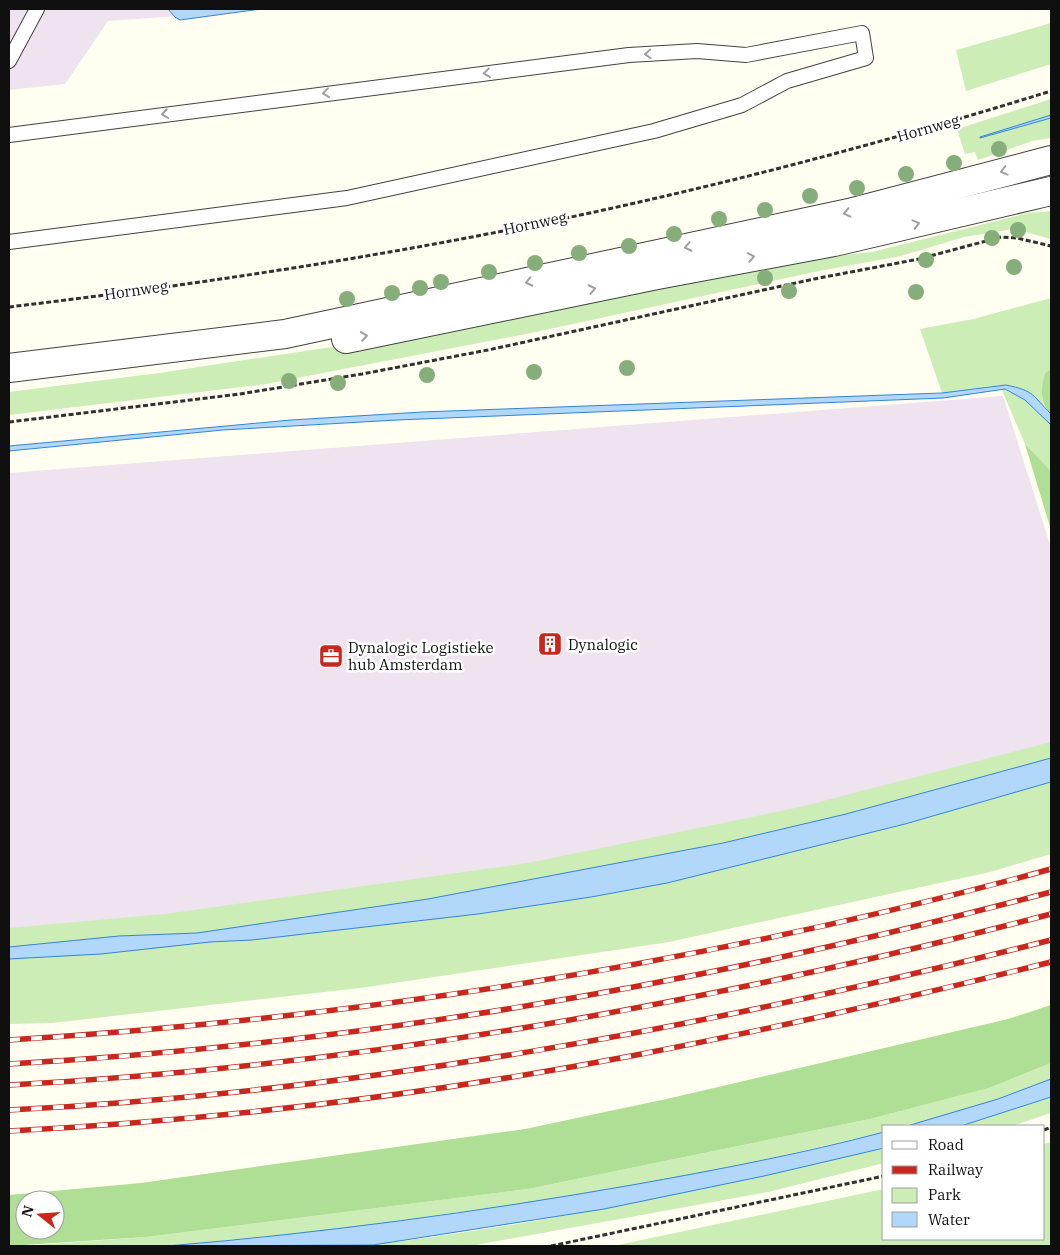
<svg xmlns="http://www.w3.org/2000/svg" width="1060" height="1255" font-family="'IBM Plex Serif',serif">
	<rect width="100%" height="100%" fill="#fffef1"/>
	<g fill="#eee3ee">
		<polygon points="9,9 276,9 108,21 65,84 9,90"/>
		<polygon points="1003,396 1051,548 1051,763 802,850 195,964 9,963 9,473"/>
	</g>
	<g fill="#cdedb7">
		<polygon points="1051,23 1051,64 966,91 956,50"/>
		<polygon points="1051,99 1051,115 980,138 1051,118 1051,138 1032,141 978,160 975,152 965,154 957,129"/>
		<polygon points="1051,211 1051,239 1014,229 964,237 901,256 819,271 531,333 266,384 9,415 9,392 159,373 391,338 784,261 872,252 1028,213"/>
		<polygon points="1051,298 1051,369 1045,373 1042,397 1044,407 1034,395 995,386 942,393 920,329 973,319"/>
		<polygon points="1001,388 1025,400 1051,425 1051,471 1025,444"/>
		<polygon points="1051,742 1051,758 846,814 723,843 428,899 197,933 119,936 9,947 9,928 165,914 528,863 800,807"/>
		<polygon points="1051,782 1051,854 990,872 669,942 360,988 52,1023 9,1024 9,959 101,954 210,942 252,940 478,914 591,897 667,883 905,824"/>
		<path d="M 1051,1063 L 1051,1079 C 1000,1098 939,1126 884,1126 L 884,1132 L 728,1168 L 561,1198 L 339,1229 L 167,1246 L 22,1246 L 146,1237 L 528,1189 L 870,1119 L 989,1088 Z"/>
		<polygon points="1051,1097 1051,1113 1012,1126 961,1126"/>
		<polygon points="1051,1142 1051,1246 613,1246 884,1189 884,1239 1044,1239 1044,1144"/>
		<path d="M 884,1148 L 884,1163 L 768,1192 L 476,1245 L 365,1246 C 539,1225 713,1188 884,1148 Z"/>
	</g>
	<g fill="#aedf95" fill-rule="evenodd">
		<path d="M 1051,369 L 1051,414 C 1039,402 1041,389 1045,373 Z"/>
		<polygon points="1025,444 1051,471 1051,530"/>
		<path d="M 1051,1005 L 1051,1063 L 989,1088 L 870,1119 L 528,1189 L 146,1237 L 9,1246 L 9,1195 L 141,1183 L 525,1129 L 671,1098 L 1008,1019 ZM 25,1200 L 55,1200 L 55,1230 L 25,1230 Z"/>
	</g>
	<g fill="#b1d7fb" stroke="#3284d7">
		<polygon points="168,9 261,9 180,20 175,17"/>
		<polygon points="1051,115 1051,118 980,138 980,137"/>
		<path d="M 1006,385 C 1035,391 1032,395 1051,414 L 1051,425 L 1025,400 L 1005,389 L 943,398 L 397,420 L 223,430 L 9,451 L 9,446 L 291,420 L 422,412 L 942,393 Z"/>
		<polygon points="1051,758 1051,782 905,824 667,883 591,897 478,914 252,940 210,942 101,954 9,959 9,947 119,936 197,933 428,899 723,843 846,814"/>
		<polygon points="1051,1079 1051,1097 961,1126 907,1126 998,1099"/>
		<path d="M 884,1132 L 884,1148 L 764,1176 L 604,1209 L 373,1245 L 167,1246 C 323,1233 478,1212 632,1185 C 716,1170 801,1154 884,1132 Z"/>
	</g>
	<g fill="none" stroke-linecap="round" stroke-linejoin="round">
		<defs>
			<g id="service">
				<polyline points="9,61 37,9"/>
				<polyline points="9,135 629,55 697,51 746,55 862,33 866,58 787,81 742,105 654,131 347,198 9,242"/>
			</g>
			<g id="tertiary">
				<polyline points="346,339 657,275 834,242 1051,191"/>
				<polyline points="9,368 285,334 849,213 1051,160"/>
			</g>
		</defs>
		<use href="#service" stroke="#424242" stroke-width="16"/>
		<use href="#tertiary" stroke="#424242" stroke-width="30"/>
		<g stroke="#313131" stroke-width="3" stroke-dasharray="5 2.5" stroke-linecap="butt">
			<path d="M 9,307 C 143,291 278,272 412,248 C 627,210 842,156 1051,91"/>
			<polyline points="9,422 240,394 362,374 488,350 814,279 919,259 1001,237 1017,238 1051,246"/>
			<polyline points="1044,1130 1051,1127"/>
			<polyline points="551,1246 884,1176"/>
		</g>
		<use href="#service" stroke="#fff" stroke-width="14"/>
		<use href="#tertiary" stroke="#fff" stroke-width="28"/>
		<defs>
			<g id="rail">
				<path d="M 9,1040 C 361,1018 711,963 1051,869"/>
				<path d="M 9,1064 C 361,1044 710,983 1051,892"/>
				<path d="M 9,1085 C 362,1066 710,1004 1051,914"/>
				<path d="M 9,1110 C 361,1092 710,1027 1051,940"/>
				<path d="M 9,1131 C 217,1120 426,1095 631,1056 C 772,1029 912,997 1051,962"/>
			</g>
		</defs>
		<use href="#rail" stroke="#ca261c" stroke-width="5.5"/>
		<use href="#rail" stroke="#fff" stroke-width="4" stroke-dasharray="11" stroke-linecap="butt"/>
	</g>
	<g fill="#85ae7a">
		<circle cx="999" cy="149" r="8"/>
		<circle cx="954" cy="163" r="8"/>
		<circle cx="906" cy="174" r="8"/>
		<circle cx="857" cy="188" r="8"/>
		<circle cx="810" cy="196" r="8"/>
		<circle cx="765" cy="210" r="8"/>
		<circle cx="719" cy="219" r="8"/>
		<circle cx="1018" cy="230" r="8"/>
		<circle cx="674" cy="234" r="8"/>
		<circle cx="992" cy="238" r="8"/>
		<circle cx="629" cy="246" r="8"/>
		<circle cx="579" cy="253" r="8"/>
		<circle cx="926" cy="260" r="8"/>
		<circle cx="535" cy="263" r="8"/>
		<circle cx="1014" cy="267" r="8"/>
		<circle cx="489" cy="272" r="8"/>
		<circle cx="765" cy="278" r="8"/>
		<circle cx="441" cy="282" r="8"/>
		<circle cx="420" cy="288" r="8"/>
		<circle cx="789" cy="291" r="8"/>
		<circle cx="916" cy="292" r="8"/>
		<circle cx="392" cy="293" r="8"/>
		<circle cx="347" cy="299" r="8"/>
		<circle cx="627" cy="368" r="8"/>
		<circle cx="534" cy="372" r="8"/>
		<circle cx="427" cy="375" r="8"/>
		<circle cx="289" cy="381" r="8"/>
		<circle cx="338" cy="383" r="8"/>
	</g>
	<defs><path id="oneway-chevron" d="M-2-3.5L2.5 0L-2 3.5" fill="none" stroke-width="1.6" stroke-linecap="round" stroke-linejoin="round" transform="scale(1.25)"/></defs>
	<g stroke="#9f9f9f">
		<use href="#oneway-chevron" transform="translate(648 54) rotate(177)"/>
		<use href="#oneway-chevron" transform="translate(487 73) rotate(173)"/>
		<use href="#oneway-chevron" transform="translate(326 93) rotate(173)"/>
		<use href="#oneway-chevron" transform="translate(165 114) rotate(172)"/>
		<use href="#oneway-chevron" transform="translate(1004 171) rotate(165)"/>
		<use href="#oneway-chevron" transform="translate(847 213) rotate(167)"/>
		<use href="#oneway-chevron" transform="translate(916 224) rotate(-15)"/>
		<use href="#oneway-chevron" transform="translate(688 247) rotate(168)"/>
		<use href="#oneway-chevron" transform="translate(751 257) rotate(-11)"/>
		<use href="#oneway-chevron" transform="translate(529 282) rotate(168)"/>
		<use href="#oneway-chevron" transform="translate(592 289) rotate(-12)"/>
		<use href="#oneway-chevron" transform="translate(364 336) rotate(-9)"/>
	</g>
	<defs>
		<symbol id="building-square" viewBox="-11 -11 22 22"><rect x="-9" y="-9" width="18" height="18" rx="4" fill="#ca261c" stroke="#fff"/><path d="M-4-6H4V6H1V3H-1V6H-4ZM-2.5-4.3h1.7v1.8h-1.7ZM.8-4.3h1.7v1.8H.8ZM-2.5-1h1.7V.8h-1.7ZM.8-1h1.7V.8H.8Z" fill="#fff"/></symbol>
		<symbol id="office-square" viewBox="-11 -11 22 22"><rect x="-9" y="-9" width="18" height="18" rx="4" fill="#ca261c" stroke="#fff"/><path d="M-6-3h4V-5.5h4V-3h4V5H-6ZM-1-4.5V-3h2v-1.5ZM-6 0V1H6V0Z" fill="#fff"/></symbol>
	</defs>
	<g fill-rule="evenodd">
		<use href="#building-square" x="536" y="630" width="28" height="28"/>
		<use href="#office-square" x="317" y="642" width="28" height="28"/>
	</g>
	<g text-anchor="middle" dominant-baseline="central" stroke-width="5" stroke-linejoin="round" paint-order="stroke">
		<g font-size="15" fill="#0f0f0f" stroke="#fff">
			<text transform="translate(928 128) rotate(-16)">Hornweg</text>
			<text transform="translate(535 223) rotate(-12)">Hornweg</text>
			<text transform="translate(136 290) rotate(-8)">Hornweg</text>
		</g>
		<g font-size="15" fill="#0f0f0f" stroke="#fff" text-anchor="start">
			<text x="568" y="644">Dynalogic</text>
			<text x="348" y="647">Dynalogic Logistieke<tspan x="348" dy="17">hub Amsterdam</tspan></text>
		</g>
	</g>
	<rect width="1060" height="1255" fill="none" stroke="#0f0f0f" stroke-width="20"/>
	<rect x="882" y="1125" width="162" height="115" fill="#ffffff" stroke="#9f9f9f"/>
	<rect x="892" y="1141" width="25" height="8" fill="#ffffff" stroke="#9f9f9f"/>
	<text x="928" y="1150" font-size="15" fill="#0f0f0f">Road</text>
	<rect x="892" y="1166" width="25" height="8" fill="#ca261c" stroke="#9f9f9f"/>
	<text x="928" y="1175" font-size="15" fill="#0f0f0f">Railway</text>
	<rect x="892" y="1188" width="25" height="15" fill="#cdedb7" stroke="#9f9f9f"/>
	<text x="928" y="1200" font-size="15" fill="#0f0f0f">Park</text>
	<rect x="892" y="1212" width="25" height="15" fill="#b1d7fb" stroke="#9f9f9f"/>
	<text x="928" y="1225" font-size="15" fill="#0f0f0f">Water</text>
	<g transform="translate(40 1215) rotate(287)"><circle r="24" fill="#ffffff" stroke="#9f9f9f"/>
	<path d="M0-4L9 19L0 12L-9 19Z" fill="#ca261c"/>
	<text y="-8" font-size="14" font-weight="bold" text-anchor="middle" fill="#0f0f0f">N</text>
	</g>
</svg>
